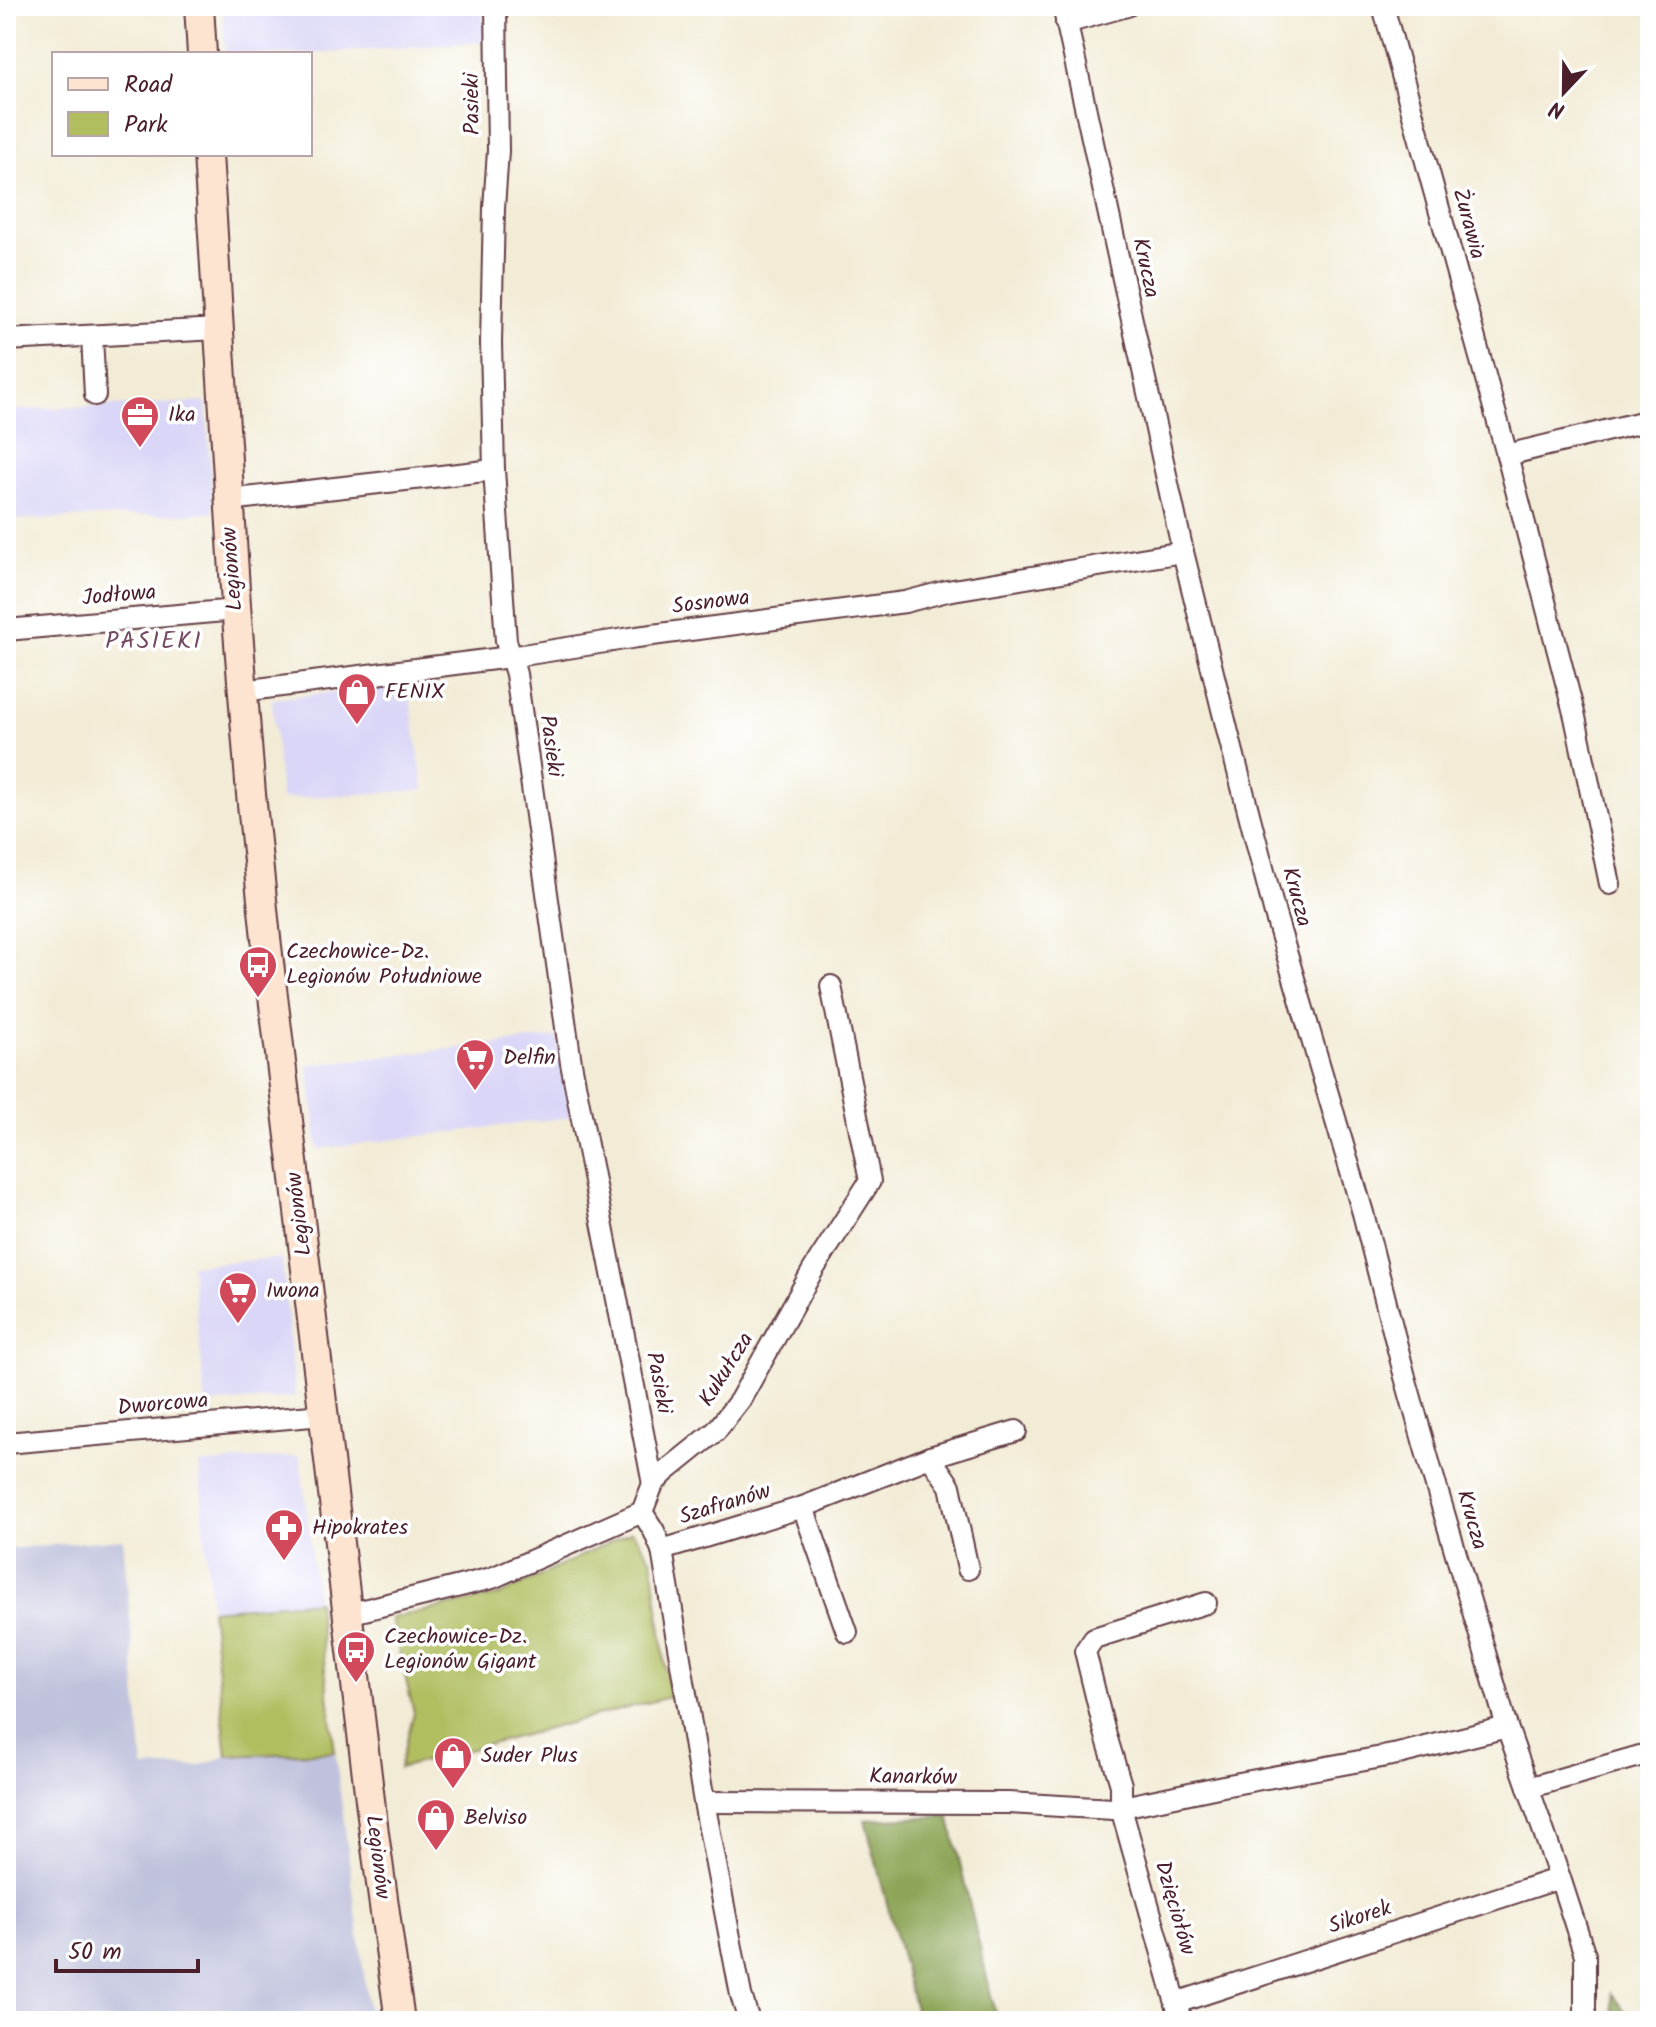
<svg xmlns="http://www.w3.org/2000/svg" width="1656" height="2027" font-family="Kalam,sans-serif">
	<rect width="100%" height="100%" fill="#fff"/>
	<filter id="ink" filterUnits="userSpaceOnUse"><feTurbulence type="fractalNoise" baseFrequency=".0125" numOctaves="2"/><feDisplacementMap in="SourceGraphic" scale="16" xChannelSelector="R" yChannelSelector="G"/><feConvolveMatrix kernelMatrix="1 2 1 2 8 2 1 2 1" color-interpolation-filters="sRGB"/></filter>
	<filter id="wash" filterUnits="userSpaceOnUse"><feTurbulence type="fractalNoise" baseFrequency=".006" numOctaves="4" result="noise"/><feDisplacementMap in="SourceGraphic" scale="32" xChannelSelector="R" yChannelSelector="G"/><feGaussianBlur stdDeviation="1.8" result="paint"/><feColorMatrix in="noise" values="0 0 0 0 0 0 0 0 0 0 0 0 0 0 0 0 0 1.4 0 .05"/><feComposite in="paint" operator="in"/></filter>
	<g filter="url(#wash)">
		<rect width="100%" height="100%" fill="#f2ebd5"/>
		<g fill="#dad6f7">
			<polygon points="222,6 483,6 483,42 310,54 225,54"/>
			<polygon points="206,402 213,513 6,520 6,410"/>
			<polygon points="408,684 424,790 281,799 272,699"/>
			<polygon points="557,1037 571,1117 318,1149 308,1065"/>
			<polygon points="282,1258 295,1397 206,1404 191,1265"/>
			<polygon points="300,1456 317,1601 211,1610 199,1464"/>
		</g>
		<polygon fill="#c0c2dd" points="123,1539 143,1768 199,1766 227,1756 335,1752 370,2021 6,2021 6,1549"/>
		<g fill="#b0be60" stroke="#7d6e46" stroke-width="2">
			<polygon points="1650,867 1650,913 1638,869"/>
			<polygon points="632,1531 652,1559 669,1697 399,1768 414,1713 391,1618 501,1595"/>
			<polygon points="317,1601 335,1752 227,1756 211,1610"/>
		</g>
		<g fill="#8ca556" stroke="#6b6240" stroke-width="2">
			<polygon points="949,1816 997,2021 918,2021 865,1820"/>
			<polygon points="1611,1994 1634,2021 1614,2021"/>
		</g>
	</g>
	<g filter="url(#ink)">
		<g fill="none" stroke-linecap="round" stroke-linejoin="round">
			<defs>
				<g id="street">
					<polyline points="496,6 498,151 494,208 491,343 494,470 506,641 516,674 571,1063 653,1484"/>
					<polyline points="1063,6 1183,552 1230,741 1275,914 1363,1213 1405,1377 1431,1469 1507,1727 1560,1878 1585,1955 1585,2021"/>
					<polyline points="1383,6 1507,455 1575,717 1610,884"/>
					<polyline points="1066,23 1127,6"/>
					<polyline points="92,336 95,395"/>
					<polyline points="6,340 219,329"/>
					<polyline points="1507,455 1650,420"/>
					<polyline points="228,500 494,470"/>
					<polyline points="6,630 236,610"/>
					<polyline points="242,691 510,657 637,637 905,602 947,591 1183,552"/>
					<polyline points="6,1443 323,1415"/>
					<polyline points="930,1457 950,1486 968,1569"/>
					<polyline points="803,1507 930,1457 1016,1431"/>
					<polyline points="642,1512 654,1531 662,1550 704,1802 741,1995 749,2021"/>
					<polyline points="662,1550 803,1507 847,1632"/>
					<polyline points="348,1614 492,1578 642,1512 653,1484 665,1472 716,1431 740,1400 813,1270 870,1181 831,986"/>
					<polyline points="1528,1788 1650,1753"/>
					<polyline points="704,1802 1008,1803 1113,1809 1223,1786 1398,1754 1507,1727"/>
					<polyline points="1176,2003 1560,1878"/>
					<polyline points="1181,2021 1121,1808 1121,1785 1104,1729 1085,1651 1094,1638 1206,1603"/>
				</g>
				<g id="secondary">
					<polyline points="199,6 202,54"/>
					<polyline points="208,154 236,605 251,794 266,938 374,1833 400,2021"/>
				</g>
			</defs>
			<use href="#street" stroke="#633e44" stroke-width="24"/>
			<use href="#secondary" stroke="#633e44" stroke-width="32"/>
			<use href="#street" stroke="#fff" stroke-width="20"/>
			<use href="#secondary" stroke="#fde4d0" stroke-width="28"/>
		</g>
	</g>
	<defs>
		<symbol id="office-pin" viewBox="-11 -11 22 30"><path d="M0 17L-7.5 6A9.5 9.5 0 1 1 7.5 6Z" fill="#d1495b" stroke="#fff"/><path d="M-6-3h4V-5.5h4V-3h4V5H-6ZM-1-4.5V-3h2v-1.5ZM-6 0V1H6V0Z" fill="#fff"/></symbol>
		<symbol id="shop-pin" viewBox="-11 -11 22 30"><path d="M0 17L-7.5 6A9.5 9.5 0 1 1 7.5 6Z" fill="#d1495b" stroke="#fff"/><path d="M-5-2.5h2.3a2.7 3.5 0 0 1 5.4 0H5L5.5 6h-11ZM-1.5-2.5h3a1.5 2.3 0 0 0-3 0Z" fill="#fff"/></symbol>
		<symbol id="bus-pin" viewBox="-11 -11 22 30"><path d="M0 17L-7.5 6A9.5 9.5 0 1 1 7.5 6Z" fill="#d1495b" stroke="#fff"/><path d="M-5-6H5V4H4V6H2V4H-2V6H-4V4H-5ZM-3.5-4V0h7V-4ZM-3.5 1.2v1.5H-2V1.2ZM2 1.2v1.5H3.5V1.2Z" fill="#fff"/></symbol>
		<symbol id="supermarket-pin" viewBox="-11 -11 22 30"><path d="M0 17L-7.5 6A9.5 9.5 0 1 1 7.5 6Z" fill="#d1495b" stroke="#fff"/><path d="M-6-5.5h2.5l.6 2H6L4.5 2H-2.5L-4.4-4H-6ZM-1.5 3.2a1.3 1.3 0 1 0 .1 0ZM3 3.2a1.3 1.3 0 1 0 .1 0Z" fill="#fff"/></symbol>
		<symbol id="pharmacy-pin" viewBox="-11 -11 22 30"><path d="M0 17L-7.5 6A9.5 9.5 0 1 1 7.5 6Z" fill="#d1495b" stroke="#fff"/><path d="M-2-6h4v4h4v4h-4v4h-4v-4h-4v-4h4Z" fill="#fff"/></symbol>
	</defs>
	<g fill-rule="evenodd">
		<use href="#office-pin" x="118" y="393" width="44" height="60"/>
		<use href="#shop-pin" x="335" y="670" width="44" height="60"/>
		<use href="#bus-pin" x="236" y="943" width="44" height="60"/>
		<use href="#supermarket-pin" x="453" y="1036" width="44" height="60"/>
		<use href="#supermarket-pin" x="216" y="1269" width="44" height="60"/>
		<use href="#pharmacy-pin" x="262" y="1506" width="44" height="60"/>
		<use href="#bus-pin" x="334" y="1628" width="44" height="60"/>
		<use href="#shop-pin" x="431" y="1734" width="44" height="60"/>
		<use href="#shop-pin" x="414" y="1796" width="44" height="60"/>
	</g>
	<g text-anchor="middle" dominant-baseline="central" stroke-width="7" stroke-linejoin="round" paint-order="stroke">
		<g font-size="22" fill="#4a1f2b" stroke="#fff">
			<text transform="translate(473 104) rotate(-91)">Pasieki</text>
			<text transform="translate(1468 224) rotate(75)">Żurawia</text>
			<text transform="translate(1145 268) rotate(78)">Krucza</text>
			<text transform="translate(233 569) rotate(-94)">Legionów</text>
			<text transform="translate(119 596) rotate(-5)">Jodłowa</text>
			<text transform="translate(711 603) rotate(-7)">Sosnowa</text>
			<text transform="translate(550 746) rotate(82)">Pasieki</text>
			<text transform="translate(1296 897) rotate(75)">Krucza</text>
			<text transform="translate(300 1214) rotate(-97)">Legionów</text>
			<text transform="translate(727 1370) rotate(-58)">Kukułcza</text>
			<text transform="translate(658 1383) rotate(79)">Pasieki</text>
			<text transform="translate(163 1405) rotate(-5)">Dworcowa</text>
			<text transform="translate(725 1505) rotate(-17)">Szafranów</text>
			<text transform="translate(1471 1520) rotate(74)">Krucza</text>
			<text transform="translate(913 1778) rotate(1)">Kanarków</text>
			<text transform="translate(377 1857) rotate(83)">Legionów</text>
			<text transform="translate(1174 1908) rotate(74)">Dzięciołów</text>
			<text transform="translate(1360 1918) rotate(-18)">Sikorek</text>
		</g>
		<g font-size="22" fill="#4a1f2b" stroke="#fff" text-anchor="start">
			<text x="168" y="415">Ika</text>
			<text x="385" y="692">FENIX</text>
			<text x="286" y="952">Czechowice-Dz.<tspan x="286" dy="25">Legionów Południowe</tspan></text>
			<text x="503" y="1058">Delfin</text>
			<text x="266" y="1291">Iwona</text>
			<text x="312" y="1528">Hipokrates</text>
			<text x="384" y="1637">Czechowice-Dz.<tspan x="384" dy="25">Legionów Gigant</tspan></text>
			<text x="481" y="1756">Suder Plus</text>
			<text x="464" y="1818">Belviso</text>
		</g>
		<g font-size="24" letter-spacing="2" fill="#744a61" stroke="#fff">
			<text x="154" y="641">PASIEKI</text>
		</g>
	</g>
	<rect width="1656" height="2027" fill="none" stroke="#fff" stroke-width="32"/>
	<rect x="52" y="52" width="260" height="104" fill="#ffffff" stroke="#b7a5aa" stroke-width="2"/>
	<rect x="68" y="78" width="40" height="12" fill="#fde4d0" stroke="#b7a5aa" stroke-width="2"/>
	<text x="124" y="92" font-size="24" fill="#4a1f2b">Road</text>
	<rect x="68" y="112" width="40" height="24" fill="#b0be60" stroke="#b7a5aa" stroke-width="2"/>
	<text x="124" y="132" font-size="24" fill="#4a1f2b">Park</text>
	<g transform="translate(1564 92) rotate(202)" stroke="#ffffff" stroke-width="6" paint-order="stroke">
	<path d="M0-6L14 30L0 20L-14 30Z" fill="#4a1f2b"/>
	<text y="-12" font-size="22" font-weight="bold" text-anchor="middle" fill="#4a1f2b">N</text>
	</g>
	<path d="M56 1959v12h142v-12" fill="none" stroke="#4a1f2b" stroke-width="4"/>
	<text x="68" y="1959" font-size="24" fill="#4a1f2b" stroke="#ffffff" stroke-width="6" paint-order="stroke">50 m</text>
</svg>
